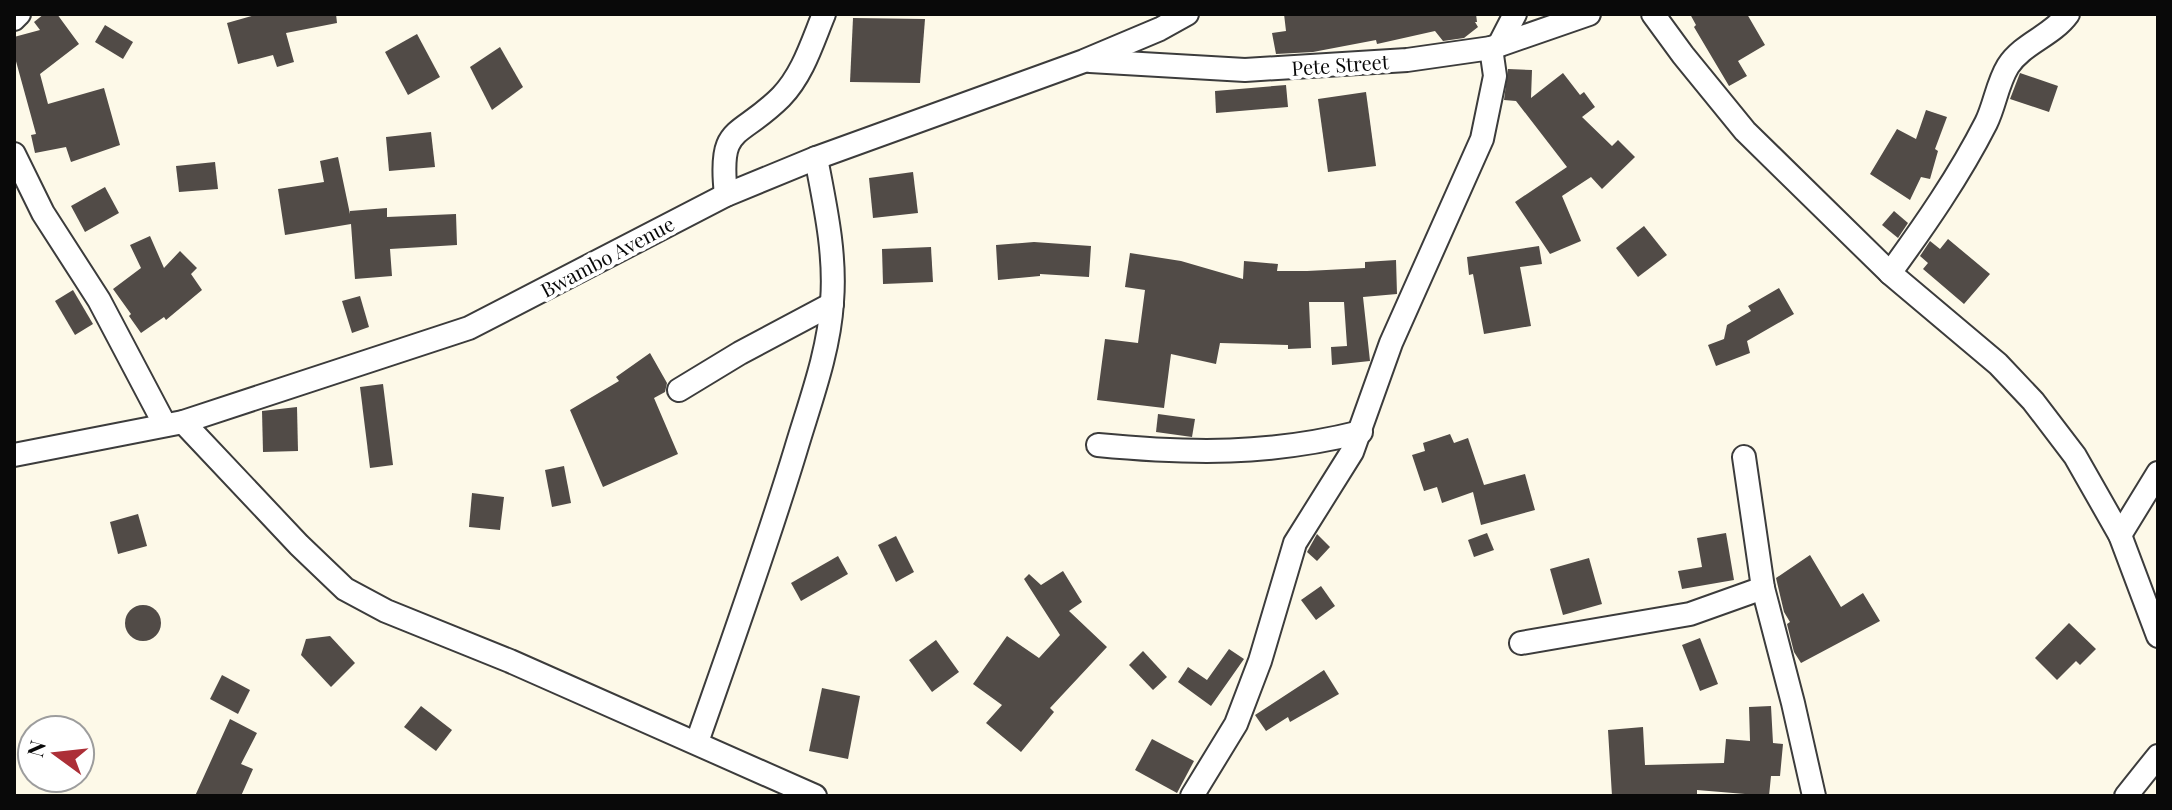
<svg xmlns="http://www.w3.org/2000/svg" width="2172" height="810" font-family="'Playfair Display',serif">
	<rect width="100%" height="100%" fill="#fdf9e8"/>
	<g fill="#514b47">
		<polygon points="44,14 57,14 79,44 40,74 48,104 104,88 120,145 71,162 66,147 35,153 31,135 36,134 14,54 14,37 40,30 34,22"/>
		<polygon points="259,14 336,14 337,23 286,33 294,62 277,67 273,55 238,64 227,23"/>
		<polygon points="1284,14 1476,14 1477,22 1475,22 1478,27 1464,38 1443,41 1435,31 1377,44 1376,40 1313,52 1276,54 1272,33 1286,31"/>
		<polygon points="1690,14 1747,14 1765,45 1738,61 1747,76 1729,86 1694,27 1696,25"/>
		<polygon points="853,18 925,19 920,83 850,82"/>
		<polygon points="105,25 133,42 123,59 95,42"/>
		<polygon points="417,34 440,77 408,95 385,52"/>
		<polygon points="500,47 523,87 492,110 470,67"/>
		<polygon points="1508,69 1532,70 1531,98 1563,73 1580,95 1584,92 1595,107 1582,117 1612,146 1618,140 1635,157 1602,189 1591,177 1562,196 1581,241 1550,254 1515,202 1567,167 1516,101 1504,100"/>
		<polygon points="2020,73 2058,86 2049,112 2010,99"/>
		<polygon points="1286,85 1288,107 1216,113 1215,91"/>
		<polygon points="1366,92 1376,166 1328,172 1318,99"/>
		<polygon points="1926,110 1947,117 1935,149 1938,151 1930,179 1921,177 1910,200 1870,174 1897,129 1916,139"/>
		<polygon points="431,132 435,167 389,171 386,137"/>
		<polygon points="338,157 350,214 350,211 387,208 387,217 456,214 457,245 390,249 392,276 355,279 351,224 285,235 278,189 324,182 320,161"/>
		<polygon points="215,162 218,189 179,192 176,166"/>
		<polygon points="913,172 918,213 873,218 869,178"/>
		<polygon points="105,187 119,213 85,232 71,206"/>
		<polygon points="1894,211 1908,223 1898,238 1882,225"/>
		<polygon points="1644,226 1667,255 1638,277 1616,248"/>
		<polygon points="150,236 164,268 180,251 197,268 191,274 202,290 166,320 164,317 141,333 129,316 131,314 113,289 141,268 130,245"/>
		<polygon points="1948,239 1990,274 1964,304 1923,269 1928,263 1920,256 1930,241 1940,249"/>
		<polygon points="1034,242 1091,246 1089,277 1040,274 1040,276 998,280 996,245"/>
		<polygon points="1539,246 1542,264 1520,267 1531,326 1484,334 1473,274 1469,275 1467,257"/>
		<polygon points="931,247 933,282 883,284 882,249"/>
		<polygon points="1130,253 1181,261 1243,279 1244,261 1278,264 1277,271 1307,271 1365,268 1365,262 1396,260 1397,294 1363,297 1370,361 1332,365 1331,347 1347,346 1344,302 1309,302 1311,348 1288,349 1288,345 1220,343 1216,364 1171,354 1164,408 1097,400 1105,339 1138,343 1145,290 1125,287"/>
		<polygon points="1779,288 1794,314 1747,341 1750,353 1716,366 1708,345 1724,339 1727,325 1751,311 1748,306"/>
		<polygon points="73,290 93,324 75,335 55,301"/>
		<polygon points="360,296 369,327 352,333 342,301"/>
		<polygon points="650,353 667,383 665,392 654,398 678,454 603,487 570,410 619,381 616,377"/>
		<polygon points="383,384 393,465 370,468 360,387"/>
		<polygon points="297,407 298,451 263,452 262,411"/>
		<polygon points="1158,414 1195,419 1192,437 1156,432"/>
		<polygon points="1450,434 1454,443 1468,438 1484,485 1525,474 1535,510 1481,525 1473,492 1442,503 1437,487 1424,491 1412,455 1425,451 1423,443"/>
		<polygon points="564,466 571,503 552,507 545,470"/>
		<polygon points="472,493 504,497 500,530 469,527"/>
		<polygon points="138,514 147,546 118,554 110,522"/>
		<polygon points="1487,533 1494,550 1474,557 1468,540"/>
		<polygon points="1726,533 1734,580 1682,589 1678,571 1702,567 1697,538"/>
		<polygon points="1317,534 1330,547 1317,561 1307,552"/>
		<polygon points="896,536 914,572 896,582 878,545"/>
		<polygon points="1810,555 1841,607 1863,593 1880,621 1801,663 1794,652 1787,624 1790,622 1784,612 1776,578"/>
		<polygon points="838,556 848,574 801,601 791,583"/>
		<polygon points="1589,558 1602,604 1563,615 1550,569"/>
		<polygon points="1063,571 1082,602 1069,611 1107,647 1050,708 1054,712 1021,752 986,723 1002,705 973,684 1007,636 1039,658 1060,635 1024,579 1029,574 1041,585"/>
		<polygon points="1321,586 1335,606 1316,620 1301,600"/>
		<circle cx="143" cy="623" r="18"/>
		<polygon points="2069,623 2096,649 2080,665 2076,661 2057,680 2035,658"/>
		<polygon points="330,636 355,663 331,687 301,655 306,639"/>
		<polygon points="1700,638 1718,684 1700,691 1682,645"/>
		<polygon points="936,640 959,672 932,692 909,660"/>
		<polygon points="1229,649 1244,659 1211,706 1178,682 1188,667 1207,680"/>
		<polygon points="1143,651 1167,677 1153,690 1129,665"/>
		<polygon points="1324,670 1339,694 1290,722 1288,717 1266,731 1255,715"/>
		<polygon points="222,675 250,690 238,714 210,699"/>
		<polygon points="822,688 860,696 848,759 809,751"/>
		<polygon points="421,706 452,730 436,751 404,727"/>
		<polygon points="1771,706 1773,743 1783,744 1780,776 1771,776 1769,796 1697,790 1697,796 1612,796 1608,730 1643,727 1645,765 1724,763 1726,739 1750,741 1749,707"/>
		<polygon points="230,719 257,733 241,764 253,769 241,796 195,796"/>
		<polygon points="1152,739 1194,761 1177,793 1135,770"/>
	</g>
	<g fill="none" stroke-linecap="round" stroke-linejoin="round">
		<defs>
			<g id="minor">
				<polyline points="1653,14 1683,55 1745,131 1890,273 1998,364 2033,401 2075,456 2120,535 2158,636"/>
				<polyline points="14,19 19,14"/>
				<polyline points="1499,45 1515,14"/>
				<polyline points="1090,61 1245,70 1407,60 1491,48 1589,14"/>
				<polyline points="14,154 43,213 99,300 165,425"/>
				<path d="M 726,195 C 718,123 738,140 781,97 C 803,74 812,43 824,14"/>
				<path d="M 1890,273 C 1925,225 1959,176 1986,123 C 1995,105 1997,84 2008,66 C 2023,43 2052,36 2068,14"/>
				<polyline points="679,390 740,353 832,304"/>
				<polyline points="183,422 299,545 345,589 386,611 510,661 815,796"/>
				<path d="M 1098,445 C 1192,454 1269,455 1361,432"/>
				<polyline points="14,455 183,422 469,328 726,195 816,158 1084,61 1160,29 1187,14"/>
				<polyline points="1744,457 1763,588 1793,703 1814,796"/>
				<polyline points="2120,535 2158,473"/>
				<polyline points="1521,643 1690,614 1763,588"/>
				<path d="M 697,742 C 731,645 766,548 796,449 C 810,402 829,352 832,302 C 836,254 825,205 816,158"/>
				<polyline points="1192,796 1236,724 1260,661 1295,543 1352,452 1391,343 1482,139 1495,76 1491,48"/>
				<polyline points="2126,796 2158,756"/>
			</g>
		</defs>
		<use href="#minor" stroke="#3c3c3c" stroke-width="26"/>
		<use href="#minor" stroke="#fff" stroke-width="22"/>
	</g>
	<g text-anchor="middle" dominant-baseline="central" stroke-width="8" stroke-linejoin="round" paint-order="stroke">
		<g font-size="20" fill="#090909" stroke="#fff">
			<text transform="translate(1340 64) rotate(-4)">Pete Street</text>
			<text transform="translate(607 256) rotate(-28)">Bwambo Avenue</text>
		</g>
	</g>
	<rect width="2172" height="810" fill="none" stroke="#090909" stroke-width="32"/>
	<g transform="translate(56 754) rotate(285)"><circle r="38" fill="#ffffff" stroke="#9d9d9d" stroke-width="2"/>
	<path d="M0-6L14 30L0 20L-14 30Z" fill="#ac2f37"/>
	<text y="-12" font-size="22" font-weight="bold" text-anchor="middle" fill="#090909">N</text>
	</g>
</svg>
